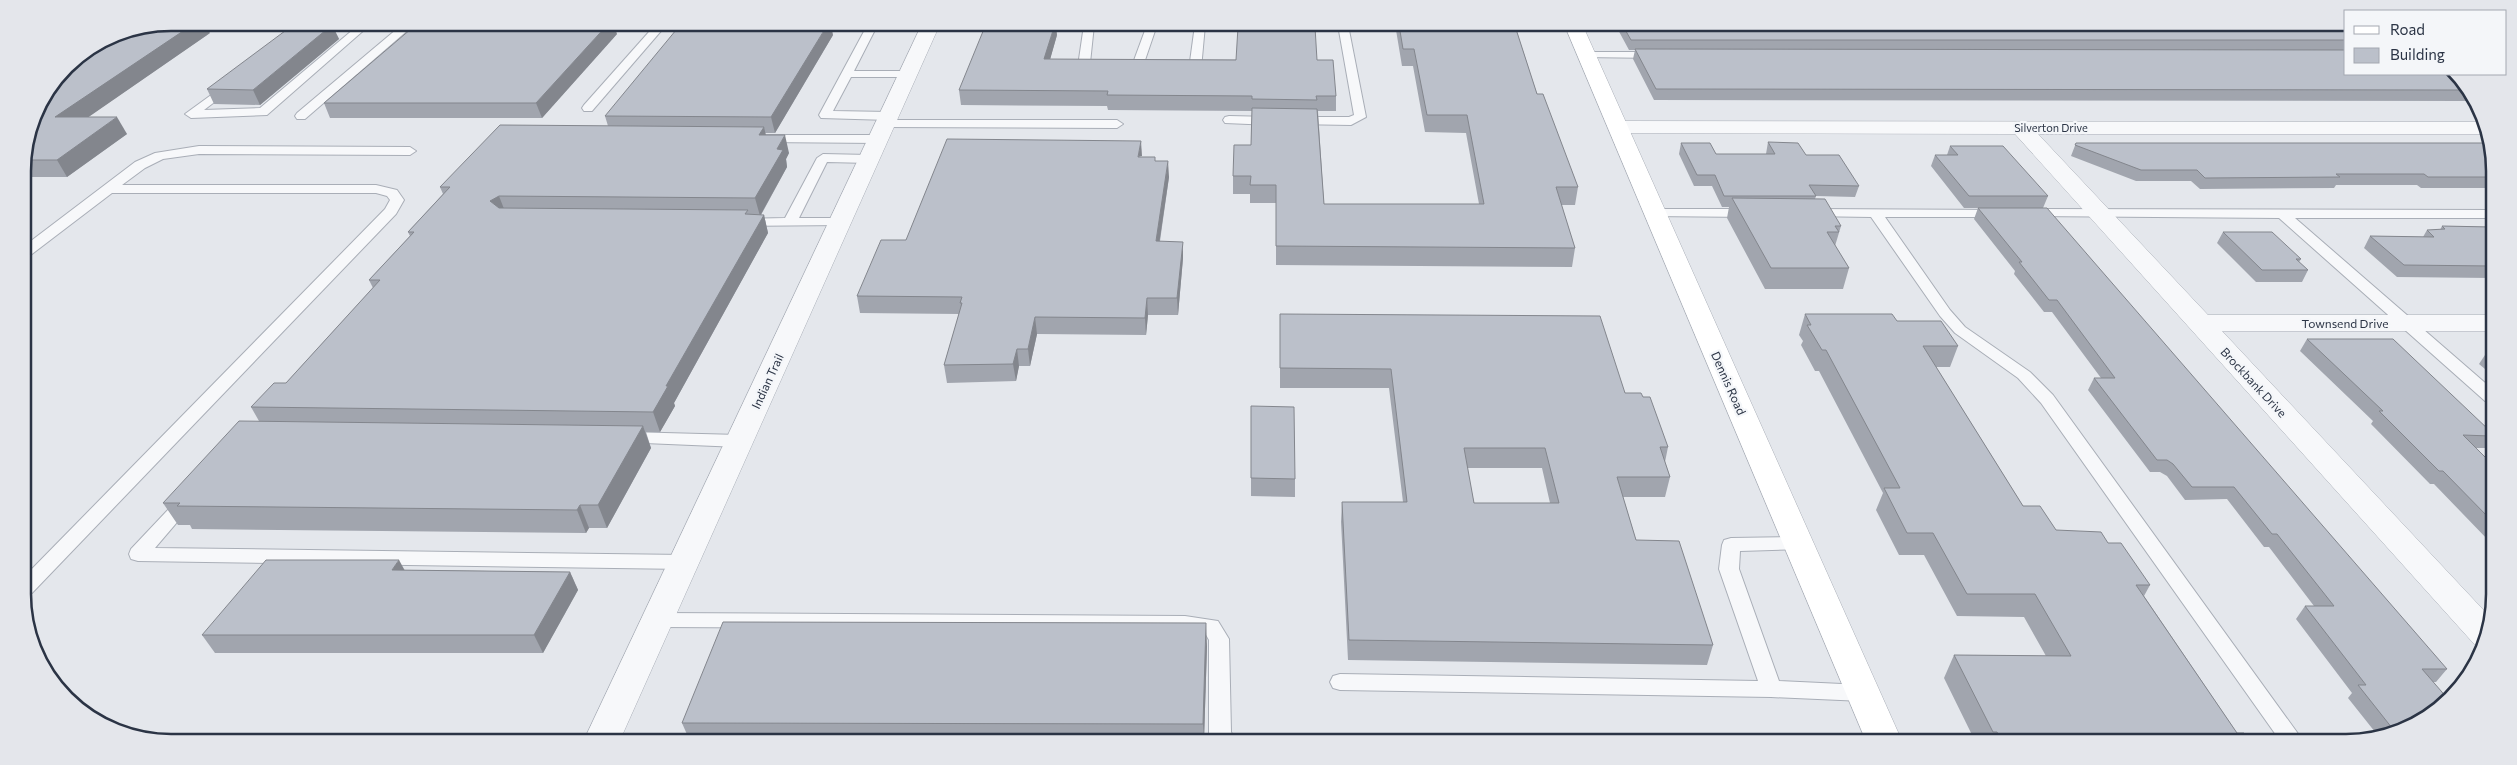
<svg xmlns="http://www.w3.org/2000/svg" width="2517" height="765" font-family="Commissioner,sans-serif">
	<rect width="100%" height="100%" fill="#e4e7ec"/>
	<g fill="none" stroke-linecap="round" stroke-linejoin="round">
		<defs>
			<g id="lane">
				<polygon points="361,23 372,23 267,115 191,118 185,114 229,82 235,86 233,88 204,110 260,108"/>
				<polygon points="404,23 416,23 305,119 297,119 295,116 297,113"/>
				<polygon points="656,24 667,24 592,111 584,111 582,108 584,105"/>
				<polygon points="868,24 878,24 854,71 908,71 914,74 908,77 851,77 833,111 889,112 895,116 889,120 821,118 819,115"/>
				<polygon points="1084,25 1094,25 1090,63 1101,64 1101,68 1084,69 1078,66"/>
				<polygon points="1147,25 1157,25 1143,66 1137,69 1118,68 1118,64 1133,63"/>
				<polygon points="1195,25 1205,25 1201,69 1195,72 1189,69"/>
				<polygon points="1338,25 1348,25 1366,117 1351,125 1293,124 1291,121 1297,117 1349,117 1354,115"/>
				<polygon points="1586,52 1656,52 1662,55 1656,58 1582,57 1580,55"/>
				<polygon points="1229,116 1272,117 1278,121 1272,125 1225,123 1223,120 1225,117"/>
				<polygon points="885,120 1117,120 1123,124 1117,128 881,127 879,124"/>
				<polygon points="765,135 878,135 884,139 878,143 761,142 759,139"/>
				<polygon points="199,146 410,147 416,151 410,155 199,154 163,159 145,168 122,185 376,185 397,190 404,200 396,214 32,593 25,595 25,576 385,209 390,200 387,196 376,193 112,193 28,257 23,258 23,247 135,162 155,153"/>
				<polygon points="823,154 869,155 875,159 869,163 827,162 799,218 839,218 844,219 846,222 844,225 739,226 737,223 739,220 744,219 785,218 817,158"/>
				<polygon points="1655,209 1750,209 1757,213 1750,217 1650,216 1648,213"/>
				<polygon points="1812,209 2003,210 2005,213 1998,217 1885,217 1950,310 1965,327 2030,372 2053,395 2304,742 2281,742 2041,403 2018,378 1955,333 1940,316 1871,217 1807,216 1805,213"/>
				<polygon points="2030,209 2491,210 2491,218 2295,218 2491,388 2491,402 2485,401 2279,218 2025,216 2023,213"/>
				<polygon points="627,432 739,435 745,437 748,441 745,445 739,447 621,442 618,438 621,434"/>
				<polygon points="187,494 193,496 196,500 155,548 685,555 692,557 694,562 692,567 685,569 138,561 131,559 129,554 131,549 181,496"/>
				<polygon points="1799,537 1806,539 1808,544 1806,549 1740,551 1739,569 1779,681 1863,685 1870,687 1873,693 1870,699 1863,701 1771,697 1340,690 1333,688 1330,682 1333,676 1340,674 1758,681 1719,569 1722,545 1724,540 1731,538"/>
				<polygon points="658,613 1185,616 1218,621 1229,639 1231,732 1235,740 1212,740 1209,734 1209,640 1205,633 1185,630 658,627 651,625 648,620 651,615"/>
			</g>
			<g id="street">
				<polygon points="922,24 940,24 621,738 585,738"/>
				<polygon points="1618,121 2481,122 2487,134 2038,134 2208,315 2491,315 2491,331 2222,331 2490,617 2489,632 2482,647 2475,645 2015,134 1618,133 1611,131 1608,127 1611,123"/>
			</g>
			<polygon id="secondary" points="1565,26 1583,26 1902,741 1866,741"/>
		</defs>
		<use href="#lane" stroke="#a9aeb7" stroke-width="2"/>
		<use href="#street" stroke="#a9aeb7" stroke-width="1"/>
		<use href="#secondary" stroke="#a9aeb7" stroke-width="1"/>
		<use href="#lane" fill="#f7f8fa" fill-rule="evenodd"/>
		<use href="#street" fill="#f7f8fa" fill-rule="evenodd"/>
		<use href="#secondary" fill="#fff" fill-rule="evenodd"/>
	</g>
	<g fill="#a1a5ae" fill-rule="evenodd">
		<polygon points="332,25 339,39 260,105 214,104 207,89"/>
		<polygon points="1397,25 1515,26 1537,94 1578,187 1575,205 1561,205 1575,248 1572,267 1276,265 1276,203 1250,203 1250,194 1233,194 1233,176 1251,145 1252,111 1108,110 1107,106 961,105 959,90 1057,35 1050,59 1317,60 1336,96 1336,111 1318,111 1324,204 1479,204 1466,133 1425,132 1413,66 1402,66 1396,30"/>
		<polygon points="1616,26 2346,27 2346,74 2458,74 2471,101 1654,100 1633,59 1635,50 1629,50"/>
		<polygon points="210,33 88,117 127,134 67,177 23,177 23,162 34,114"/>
		<polygon points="617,34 542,118 330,118 324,103"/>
		<polygon points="833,35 775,133 765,133 766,135 789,153 786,159 787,167 761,215 764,215 768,233 674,403 675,406 660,432 646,432 651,448 607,528 589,528 586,533 192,529 190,525 178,525 163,503 259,421 251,407 286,383 373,288 369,280 410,236 408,232 443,194 440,187 608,126 605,116"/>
		<polygon points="1768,142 1806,155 1859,186 1855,197 1816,196 1815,199 1841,226 1835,246 1849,268 1843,289 1765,289 1727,218 1729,207 1722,207 1712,186 1694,186 1679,154 1681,143 1716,154 1766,154"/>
		<polygon points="2076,143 2492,143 2491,188 2421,188 2417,185 2336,185 2334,188 2200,189 2191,181 2136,181 2071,156"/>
		<polygon points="1950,146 2048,196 2043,208 1964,208 1931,166 1935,155 1947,155"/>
		<polygon points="1142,157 1155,161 1169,177 1160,241 1183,258 1178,315 1148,315 1146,335 1037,334 1030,366 1019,366 1016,381 947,383 944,365 959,314 860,313 857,296 906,240"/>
		<polygon points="1978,208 2447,669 2436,682 2433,682 2402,731 2379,737 2348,698 2352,693 2296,619 2305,606 2314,606 2269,547 2264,547 2227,499 2185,500 2167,476 2160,472 2150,472 2088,390 2094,378 2101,378 2052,312 2044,312 2014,274 2015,271 1974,219"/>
		<polygon points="2442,226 2491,227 2491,278 2397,277 2364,248 2370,236 2423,237 2427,230 2440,230"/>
		<polygon points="2223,232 2301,259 2299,262 2308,270 2302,282 2256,282 2217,243"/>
		<path d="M 1280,314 L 1643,397 L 1668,447 L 1665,462 L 1670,477 L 1665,497 L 1623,497 L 1636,540 L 1713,645 L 1707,665 L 1348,660 L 1341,522 L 1342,502 L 1403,502 L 1389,388 L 1280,388 ZM 1467,468 L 1542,468 L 1550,503 L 1474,503 Z"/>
		<polygon points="1805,314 1897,321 1958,346 1950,367 1936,367 2023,506 2056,530 2108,543 2150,585 2144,596 2237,733 2250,742 1975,741 1944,678 1954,655 2046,656 2024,617 1957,616 1924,555 1899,555 1876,510 1883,493 1819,371 1815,371 1801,345 1803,341 1799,335"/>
		<polygon points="2307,339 2490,431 2490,442 2486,448 2476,448 2490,462 2490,542 2434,484 2430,484 2371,424 2373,421 2300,351"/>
		<polygon points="2487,352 2491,352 2491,374 2479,364"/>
		<polygon points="1251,406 1295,479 1295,497 1251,496"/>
		<polygon points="405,570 570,572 578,590 543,653 215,653 202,635"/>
		<polygon points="1207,646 1204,740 689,739 682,723"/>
	</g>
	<g fill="#83868d">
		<polygon points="183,23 204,23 210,33 64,134 55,117"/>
		<polygon points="609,23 614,24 617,34 542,118 536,103"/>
		<polygon points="828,24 831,24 833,35 775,133 771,117"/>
		<polygon points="1055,24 1056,24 1057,35 1046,74 1044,59"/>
		<polygon points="332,25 339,39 260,105 253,90"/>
		<polygon points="117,117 127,134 67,177 57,160"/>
		<polygon points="764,127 768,144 759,135"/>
		<polygon points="785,135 789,153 786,159 787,167 760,216 755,198 777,149"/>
		<polygon points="1141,141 1142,156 1138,157"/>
		<polygon points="1168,161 1169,177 1157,258 1156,241"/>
		<polygon points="499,196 506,214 490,201"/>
		<polygon points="764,215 768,233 674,403 675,406 660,432 653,412 666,386"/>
		<polygon points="1183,242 1183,258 1178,315 1177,298"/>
		<polygon points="1147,298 1148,315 1146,335 1145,318"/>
		<polygon points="1035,317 1037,334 1030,366 1028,349"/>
		<polygon points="1017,349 1019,366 1016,381 1013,364"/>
		<polygon points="643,426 651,448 607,528 598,505"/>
		<polygon points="580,505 589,528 586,533 577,510"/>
		<polygon points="399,560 409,578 392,570"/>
		<polygon points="570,572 578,590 543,653 534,635"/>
		<polygon points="1206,623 1207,646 1204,740 1203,724"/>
	</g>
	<g fill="#bbc0ca" stroke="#83868d" fill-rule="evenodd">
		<polygon points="172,22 195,23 55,117 117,117 57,160 23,160 34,114 66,66 115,34"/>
		<polygon points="418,23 609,23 536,103 324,103"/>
		<polygon points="681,24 828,24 771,117 605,116"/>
		<polygon points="986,24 1055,24 1044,59 1236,60 1238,27 1315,27 1317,60 1333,60 1336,96 1316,96 1317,100 1252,99 1252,96 1107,95 1108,91 959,90"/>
		<polygon points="293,25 332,25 253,90 207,89"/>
		<polygon points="1399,25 1515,26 1537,94 1543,94 1578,187 1556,187 1575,248 1276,246 1276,185 1250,185 1251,176 1233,176 1234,145 1251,145 1252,108 1317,109 1324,204 1484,204 1467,115 1427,115 1414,49 1403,49"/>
		<polygon points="1623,26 2346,27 2346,40 1631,40"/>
		<polygon points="1635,49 2346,50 2346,74 2458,74 2466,90 1656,89"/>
		<polygon points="500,125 764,127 759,135 785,135 777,149 783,150 755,198 499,196 490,201 499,208 748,210 745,214 764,215 666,386 668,386 653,412 251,407 274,383 286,383 380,280 369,280 414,232 408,232 450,187 440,187"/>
		<polygon points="947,139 1141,141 1138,157 1155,157 1155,161 1168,161 1156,241 1183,242 1177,298 1147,298 1145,318 1035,317 1028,349 1017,349 1013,364 944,365 962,303 960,303 962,297 857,296 881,240 906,240"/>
		<polygon points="1768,142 1798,143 1806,155 1839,155 1859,186 1809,185 1816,196 1724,196 1715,175 1697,175 1681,143 1710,143 1716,154 1775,154"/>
		<polygon points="2076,143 2492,143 2492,177 2428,177 2424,174 2336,174 2340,177 2205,178 2197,170 2141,170 2075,145"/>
		<polygon points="1950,146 2003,146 2048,196 1969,196 1935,155 1958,155"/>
		<polygon points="1732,198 1825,199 1841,226 1835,226 1839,232 1827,232 1849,268 1771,268"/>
		<polygon points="1978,208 2047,208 2447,669 2422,669 2448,699 2436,711 2402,731 2396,733 2358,685 2366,685 2305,606 2334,606 2277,534 2272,534 2234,487 2192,487 2173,464 2167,460 2157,460 2094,378 2115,378 2057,300 2049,300 2019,262 2022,262"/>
		<polygon points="2442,226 2491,227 2491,266 2404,265 2370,236 2434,237 2427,230 2445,229"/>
		<polygon points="2223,232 2272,232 2301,259 2296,259 2308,270 2262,270"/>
		<path d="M 1280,314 L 1600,316 L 1625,393 L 1641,393 L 1643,397 L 1650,397 L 1668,447 L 1660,447 L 1670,477 L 1617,477 L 1636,540 L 1679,541 L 1713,645 L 1349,640 L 1342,502 L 1407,502 L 1391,369 L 1280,368 ZM 1464,448 L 1545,448 L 1559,503 L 1474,503 Z"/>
		<polygon points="1805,314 1892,314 1897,321 1941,321 1958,346 1923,346 2023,506 2040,506 2056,530 2101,532 2108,543 2121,543 2150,585 2136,585 2237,733 2244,733 2250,742 2002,741 1997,732 1993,732 1954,655 2071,656 2035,594 1967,594 1933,533 1907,533 1884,488 1900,488 1826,350 1822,350 1807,325 1811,325"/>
		<polygon points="2307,339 2393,339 2490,431 2490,436 2463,435 2490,462 2490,519 2443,471 2439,471 2379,411 2383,411"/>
		<polygon points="1251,406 1294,407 1295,479 1251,478"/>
		<polygon points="239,421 643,426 598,505 580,505 577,510 177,506 180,503 163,503"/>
		<polygon points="266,560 399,560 392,570 570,572 534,635 202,635"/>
		<polygon points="723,622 1206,623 1203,724 682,723"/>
	</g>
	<g text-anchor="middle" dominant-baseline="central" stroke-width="4.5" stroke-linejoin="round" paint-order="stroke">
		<g font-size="11" fill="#2b3445" stroke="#f4f6f9">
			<text x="2051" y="127">Silverton Drive</text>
		</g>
		<g font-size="12" fill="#2b3445" stroke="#f4f6f9">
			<text x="2345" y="323">Townsend Drive</text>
			<text transform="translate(767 381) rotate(-65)">Indian Trail</text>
			<text transform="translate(2254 382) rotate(47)">Brockbank Drive</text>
			<text transform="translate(1729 383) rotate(66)">Dennis Road</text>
		</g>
	</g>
	<path d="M0 0H2517V765H0ZM171 31H2346A140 140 0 0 1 2486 171V594A140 140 0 0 1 2346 734H171A140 140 0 0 1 31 594V171A140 140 0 0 1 171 31Z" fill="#e4e6eb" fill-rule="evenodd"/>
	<path fill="none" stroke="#2b3445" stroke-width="2.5" d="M171 31H2346A140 140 0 0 1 2486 171V594A140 140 0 0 1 2346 734H171A140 140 0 0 1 31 594V171A140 140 0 0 1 171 31Z"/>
	<rect x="2344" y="10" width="162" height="65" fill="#f4f6f9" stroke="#a4a8b1"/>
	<rect x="2354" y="26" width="25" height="8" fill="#ffffff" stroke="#a4a8b1"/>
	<text x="2390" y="35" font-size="15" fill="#2b3445">Road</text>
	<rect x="2354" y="48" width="25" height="15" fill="#bbc0ca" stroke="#a4a8b1"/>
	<text x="2390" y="60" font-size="15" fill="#2b3445">Building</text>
</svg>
